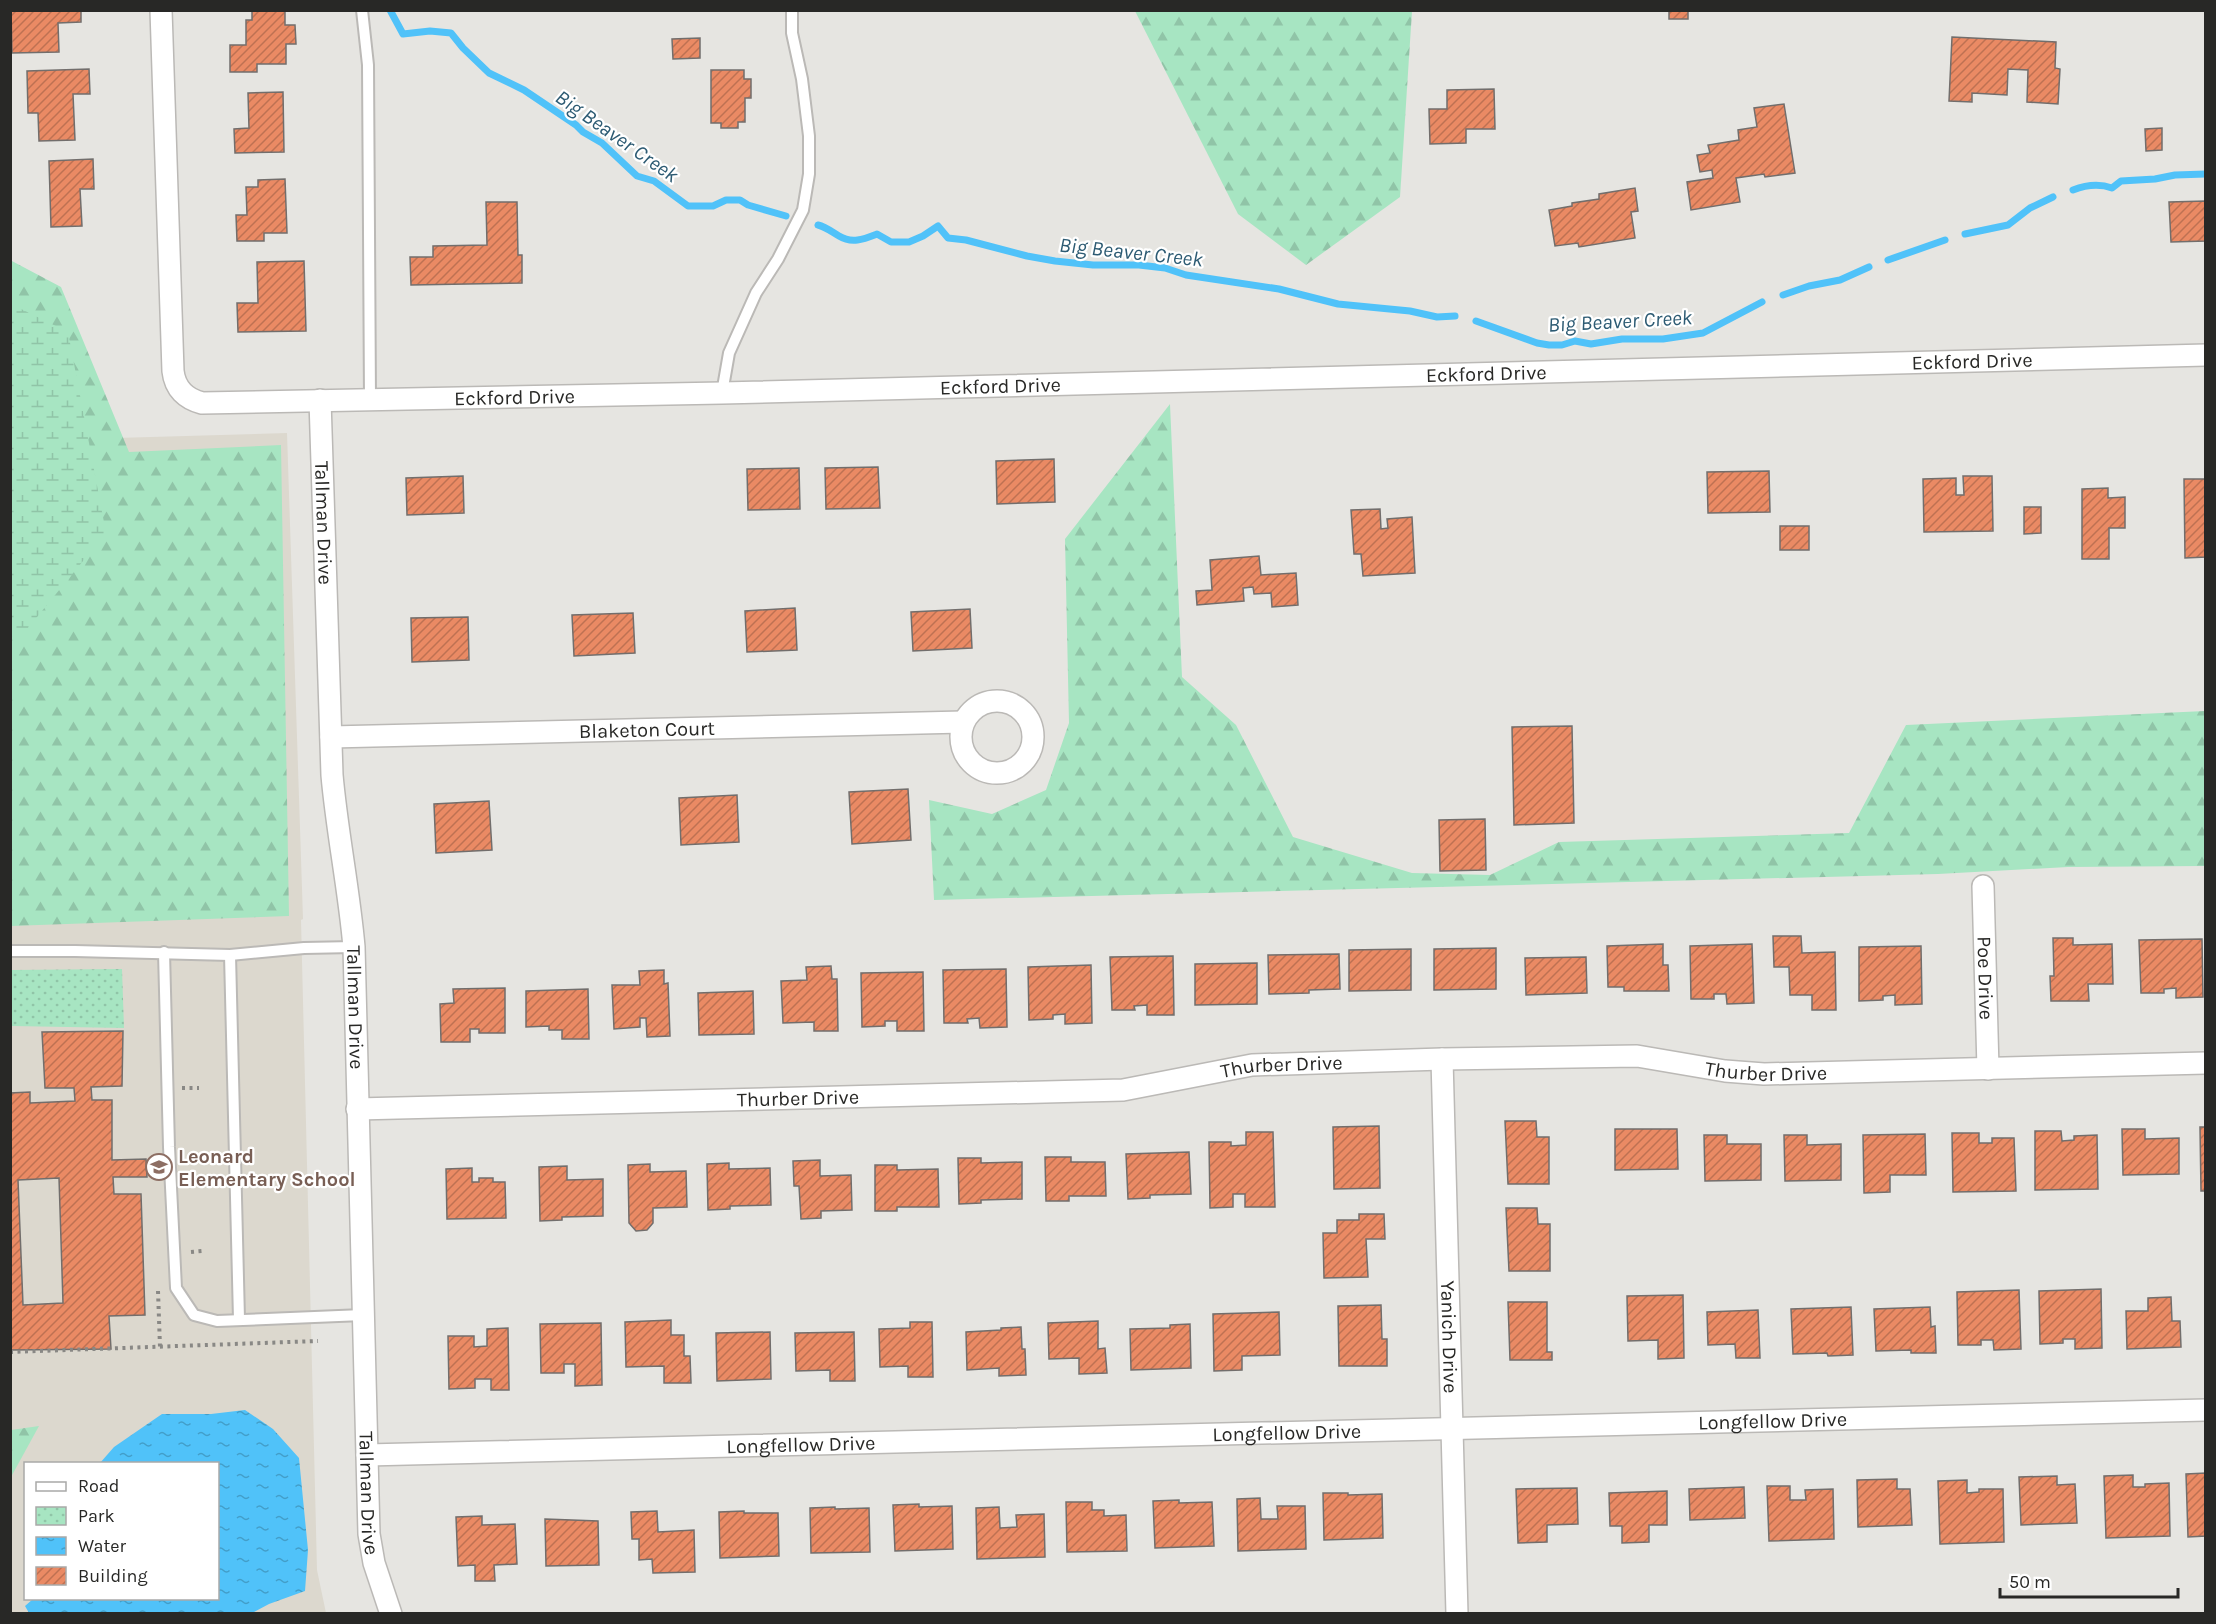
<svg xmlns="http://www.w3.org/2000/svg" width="2216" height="1624" font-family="Karla,sans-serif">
	<defs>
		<pattern id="forest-firs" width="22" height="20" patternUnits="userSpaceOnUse" patternTransform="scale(1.5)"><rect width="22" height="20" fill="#a7e5c2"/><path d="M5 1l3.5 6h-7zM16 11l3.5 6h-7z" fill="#90c4a7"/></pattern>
		<pattern id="wetland-marsh" width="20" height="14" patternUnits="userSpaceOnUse" patternTransform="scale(1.5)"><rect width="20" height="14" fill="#a7e5c2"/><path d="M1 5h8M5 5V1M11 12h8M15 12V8" fill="none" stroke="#90c4a7"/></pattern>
		<pattern id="park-dots" width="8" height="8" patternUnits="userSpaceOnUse" patternTransform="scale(1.5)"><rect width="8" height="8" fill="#a7e5c2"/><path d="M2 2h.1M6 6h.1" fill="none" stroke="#90c4a7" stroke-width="1.8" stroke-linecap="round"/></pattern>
		<pattern id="water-ripples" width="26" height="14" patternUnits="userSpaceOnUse" patternTransform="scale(1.5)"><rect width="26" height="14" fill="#50c2f9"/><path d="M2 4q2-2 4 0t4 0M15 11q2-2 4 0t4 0" fill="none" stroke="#429ec9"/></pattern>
		<pattern id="building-hatch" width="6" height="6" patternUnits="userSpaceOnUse" patternTransform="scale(1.5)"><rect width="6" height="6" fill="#ea8a64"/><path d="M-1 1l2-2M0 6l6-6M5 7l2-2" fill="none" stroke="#be7152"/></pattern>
	</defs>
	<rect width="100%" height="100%" fill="#e6e5e1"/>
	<path fill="#dcd8ce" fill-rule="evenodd" d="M 287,433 L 303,919 L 301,920 L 317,1570 L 326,1613 L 11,1613 L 10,441 ZM 26,1464 L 218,1464 L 218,1598 L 26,1598 Z"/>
	<g fill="url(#forest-firs)">
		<polygon points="1135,11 1412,11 1400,197 1306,265 1238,214"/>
		<polygon points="10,260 61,287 129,452 281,445 289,916 11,926"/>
		<polygon points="1170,404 1182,677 1236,725 1293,837 1412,873 1490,875 1559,842 1849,833 1906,725 2205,711 2205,866 2068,867 1938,874 934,900 929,800 992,814 1046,790 1069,723 1065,539"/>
		<polygon points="39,1426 11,1477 11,1430"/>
	</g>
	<polygon fill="url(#wetland-marsh)" points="11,304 68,332 106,533 28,628 11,637"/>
	<polygon fill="url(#park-dots)" points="122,969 124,1028 11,1026 11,970"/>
	<polygon fill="url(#water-ripples)" points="245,1410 273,1429 299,1458 308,1550 305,1591 269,1604 252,1613 29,1613 25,1606 33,1599 218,1598 218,1464 100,1463 114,1447 162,1414 211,1414"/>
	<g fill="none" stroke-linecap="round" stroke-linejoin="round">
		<g stroke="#50c2f9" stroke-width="7">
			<polyline points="390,10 403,34 430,31 451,33 463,48 489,73 524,90 576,125 583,132 602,143 637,176 654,181 688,206 713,206 726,200 740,200 748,205 786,216"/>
			<path d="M 2073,190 C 2086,185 2098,183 2112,188 L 2121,181 L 2155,179 L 2175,175 L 2206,174"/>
			<path d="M 818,225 C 826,227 832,232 839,236 C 852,244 864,239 877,234 L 891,242 L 909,242 L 923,236 L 938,226 L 948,238 L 966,240 L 1027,256 L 1055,261 L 1093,265 L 1139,265 L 1165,268 L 1186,275 L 1279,289 L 1338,304 L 1410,311 L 1437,317 L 1455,316"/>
			<polyline points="1965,234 2008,225 2030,208 2053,197"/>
			<polyline points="1888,260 1945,240"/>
			<polyline points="1783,295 1809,286 1840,280 1869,267"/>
			<polyline points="1476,321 1537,343 1549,345 1562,345 1575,341 1591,344 1622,339 1663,339 1703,333 1762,302"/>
		</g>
	</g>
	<g fill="url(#building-hatch)" stroke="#726e6c" stroke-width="1.5" fill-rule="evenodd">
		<polygon points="11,10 81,10 81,22 58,23 59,52 12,53"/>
		<polygon points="252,10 285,10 285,25 295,25 296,44 286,44 286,64 257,64 257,72 230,72 230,45 246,45 246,20 252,20"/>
		<rect x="1669" y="10" width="19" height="9"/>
		<polygon points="1952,37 2056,42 2055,68 2060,69 2058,104 2027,102 2028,70 2008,69 2007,95 1972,93 1972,102 1949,101"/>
		<polygon points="700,38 700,58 673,59 672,39"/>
		<polygon points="89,69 90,94 73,94 75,140 39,141 38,113 28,113 27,71"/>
		<polygon points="711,70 744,70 744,79 751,79 751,98 745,98 745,122 738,122 738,128 721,128 721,123 711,123"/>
		<polygon points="1494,89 1495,129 1466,129 1466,143 1430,144 1429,109 1447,109 1447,90"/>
		<polygon points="283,92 284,152 235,153 234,129 249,128 248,93"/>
		<polygon points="1784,104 1795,173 1765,177 1764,174 1736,178 1740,202 1691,210 1687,182 1713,178 1712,170 1700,172 1697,155 1710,153 1708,145 1739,140 1738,130 1757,127 1754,108"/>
		<polygon points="2162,128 2162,150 2146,151 2145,129"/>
		<polygon points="93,159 94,189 80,189 82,226 51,227 49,161"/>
		<polygon points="285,179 287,233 264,233 264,241 237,241 236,215 247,215 246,187 258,187 258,180"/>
		<polygon points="1635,188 1638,211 1631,212 1635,238 1579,247 1578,243 1555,246 1549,210 1572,206 1572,203 1599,199 1599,194"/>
		<polygon points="2206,201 2206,241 2171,242 2169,202"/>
		<polygon points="486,202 517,202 518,255 522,255 522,283 411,285 410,257 433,257 433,246 487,245"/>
		<polygon points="304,261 306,331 238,332 237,303 258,303 257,262"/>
		<polygon points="1054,459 1055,502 997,504 996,461"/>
		<polygon points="878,467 880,508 826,509 825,468"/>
		<polygon points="799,468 800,509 748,510 747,469"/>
		<polygon points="1769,471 1770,512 1708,513 1707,472"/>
		<polygon points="463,476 464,513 407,515 406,478"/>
		<polygon points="1963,476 1992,476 1993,531 1924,532 1923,479 1956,478 1956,495 1964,495"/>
		<polygon points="2184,479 2206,479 2206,557 2185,558"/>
		<polygon points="2108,488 2108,498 2125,497 2125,528 2109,528 2109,559 2082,559 2082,489"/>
		<polygon points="2024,507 2041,507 2041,533 2024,534"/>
		<polygon points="1380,509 1381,529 1388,528 1387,519 1412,517 1415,573 1363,576 1361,554 1354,554 1351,510"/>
		<rect x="1780" y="526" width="29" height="24"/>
		<polygon points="1259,556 1261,575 1296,573 1298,605 1272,607 1271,593 1254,594 1253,587 1243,588 1244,601 1197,605 1196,591 1212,590 1210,560"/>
		<polygon points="795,608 797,650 747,652 745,611"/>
		<polygon points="970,609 972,648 913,651 911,612"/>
		<polygon points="633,613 635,653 574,656 572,615"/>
		<polygon points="468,617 469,660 412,662 411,618"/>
		<polygon points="1572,726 1574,823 1514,825 1512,727"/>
		<polygon points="908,789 911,840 852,844 849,792"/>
		<polygon points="737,795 739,842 681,845 679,798"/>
		<polygon points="489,801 492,850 436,853 434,804"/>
		<polygon points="1485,819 1486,870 1440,871 1439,820"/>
		<polygon points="1773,936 1801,936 1802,953 1835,952 1836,1010 1812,1010 1812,995 1790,995 1789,967 1774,967"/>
		<polygon points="2053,938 2073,938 2073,945 2112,944 2113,984 2088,984 2089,1001 2051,1001 2050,976 2054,976"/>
		<polygon points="2202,939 2203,997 2176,998 2176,988 2164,989 2164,993 2141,993 2139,940"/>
		<polygon points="1663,944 1663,965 1668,965 1669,991 1624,991 1624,987 1608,987 1607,946"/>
		<polygon points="1752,944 1754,1003 1727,1004 1726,994 1714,994 1714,999 1691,999 1690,946"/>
		<polygon points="1921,946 1922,1004 1895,1005 1895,995 1883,996 1883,1000 1859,1001 1859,947"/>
		<polygon points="1496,948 1496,989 1434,990 1434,949"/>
		<polygon points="1411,949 1411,990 1349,991 1349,950"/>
		<polygon points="1339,954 1340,989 1309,990 1309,993 1269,994 1268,955"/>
		<polygon points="1173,956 1174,1015 1147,1015 1147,1005 1134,1006 1135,1010 1112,1010 1110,957"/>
		<polygon points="1586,957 1587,993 1526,995 1525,958"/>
		<polygon points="1257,963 1257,1004 1195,1005 1195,964"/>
		<polygon points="1091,965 1092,1023 1065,1024 1065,1014 1053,1015 1053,1019 1029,1020 1028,967"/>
		<polygon points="831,966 832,979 837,979 838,1031 814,1031 814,1022 783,1023 781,981 807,980 806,967"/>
		<polygon points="1006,969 1007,1027 980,1028 979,1018 967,1019 968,1023 944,1023 943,970"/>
		<polygon points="664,970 664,984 668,983 670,1036 647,1037 646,1018 640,1018 640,1027 614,1029 612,985 640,985 639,971"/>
		<polygon points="923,972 924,1031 897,1031 897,1021 885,1021 885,1026 862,1027 861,973"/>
		<polygon points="505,988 505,1033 479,1033 479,1029 470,1029 470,1042 441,1042 440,1004 454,1003 453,989"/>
		<polygon points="588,989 589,1039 562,1039 562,1030 549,1030 549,1026 526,1027 526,991"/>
		<polygon points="753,991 754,1034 699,1035 698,993"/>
		<path d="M 123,1031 L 122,1086 L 91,1087 L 92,1100 L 112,1100 L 112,1160 L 146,1159 L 147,1177 L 113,1177 L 114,1194 L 141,1194 L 145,1315 L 109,1316 L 111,1349 L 10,1350 L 10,1093 L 30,1092 L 30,1103 L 75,1101 L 74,1088 L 45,1088 L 42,1032 ZM 59,1178 L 63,1303 L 23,1305 L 18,1180 Z"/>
		<polygon points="1505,1121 1536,1121 1537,1137 1549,1137 1549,1184 1508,1184"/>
		<polygon points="1379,1126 1380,1188 1334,1189 1333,1127"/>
		<polygon points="2200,1127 2206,1127 2206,1191 2201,1191"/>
		<polygon points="1615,1129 1677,1129 1678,1169 1615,1170"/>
		<polygon points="2122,1129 2145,1129 2145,1139 2179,1138 2179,1174 2123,1175"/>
		<polygon points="2035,1131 2061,1131 2062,1141 2074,1140 2074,1136 2097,1135 2098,1189 2035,1190"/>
		<polygon points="1246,1132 1273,1132 1275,1207 1245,1207 1245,1194 1233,1194 1233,1207 1210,1208 1209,1142 1231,1142 1231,1146 1246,1145"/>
		<polygon points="1952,1133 1979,1133 1979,1143 1992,1143 1992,1138 2014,1138 2016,1191 1953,1192"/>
		<polygon points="1925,1134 1926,1175 1890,1175 1890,1192 1864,1193 1863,1135"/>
		<polygon points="1704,1135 1727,1135 1727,1144 1761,1144 1761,1180 1705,1181"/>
		<polygon points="1784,1135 1807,1135 1807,1145 1841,1144 1841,1180 1785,1181"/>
		<polygon points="1189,1152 1191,1194 1150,1195 1150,1198 1128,1199 1126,1154"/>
		<polygon points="1045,1157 1071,1157 1071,1162 1105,1162 1106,1196 1069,1196 1069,1201 1046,1201"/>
		<polygon points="958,1158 981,1158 981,1163 1022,1162 1022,1199 981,1200 981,1203 959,1204"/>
		<polygon points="820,1160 820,1176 851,1175 852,1210 821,1211 821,1218 801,1219 799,1186 794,1186 793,1161"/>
		<polygon points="729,1163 729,1169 770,1168 771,1205 730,1206 730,1209 708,1210 707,1164"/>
		<polygon points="650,1164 650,1172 686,1171 687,1207 653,1208 653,1223 647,1230 636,1231 629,1223 628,1165"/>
		<polygon points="875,1165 897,1165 897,1170 938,1169 939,1207 897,1207 897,1211 875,1211"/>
		<polygon points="567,1166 567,1180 603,1179 603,1216 562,1217 562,1220 540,1221 539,1167"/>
		<polygon points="472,1168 472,1182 479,1182 479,1178 493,1178 493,1182 505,1182 506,1218 447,1219 446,1169"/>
		<polygon points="1506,1208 1537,1208 1538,1224 1550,1224 1550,1271 1509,1271"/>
		<polygon points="1359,1214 1384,1214 1385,1239 1366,1239 1368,1277 1324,1278 1323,1233 1337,1233 1337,1220 1359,1220"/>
		<polygon points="2101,1289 2102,1348 2075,1349 2075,1339 2063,1339 2063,1343 2040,1344 2039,1291"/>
		<polygon points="2019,1290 2021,1349 1994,1350 1993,1340 1981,1340 1981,1345 1958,1345 1957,1292"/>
		<polygon points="1683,1295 1684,1358 1658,1359 1658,1340 1628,1341 1627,1296"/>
		<polygon points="2171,1297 2172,1321 2180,1321 2181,1347 2127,1349 2126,1311 2148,1311 2148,1298"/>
		<polygon points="1508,1302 1547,1302 1547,1352 1552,1352 1552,1360 1510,1360"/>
		<polygon points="1381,1305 1382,1339 1387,1339 1387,1366 1339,1366 1338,1306"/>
		<polygon points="1851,1307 1853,1355 1828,1356 1827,1353 1793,1354 1791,1309"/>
		<polygon points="1930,1307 1931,1327 1935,1326 1936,1353 1911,1353 1911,1350 1876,1351 1874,1309"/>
		<polygon points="1758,1310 1760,1358 1736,1358 1735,1344 1708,1345 1707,1312"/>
		<polygon points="1279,1312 1280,1355 1242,1356 1242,1370 1214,1371 1213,1314"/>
		<polygon points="671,1320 671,1335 684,1335 684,1356 690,1356 691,1383 664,1383 664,1366 626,1367 625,1322"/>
		<polygon points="1098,1321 1098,1349 1105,1348 1107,1373 1079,1374 1079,1358 1049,1359 1048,1323"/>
		<polygon points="910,1322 932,1322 933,1377 908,1377 908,1366 880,1367 879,1329 910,1328"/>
		<polygon points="601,1323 602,1385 575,1386 575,1364 564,1364 564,1373 541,1373 540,1324"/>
		<polygon points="1190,1324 1191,1368 1131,1370 1130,1329 1170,1328 1170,1325"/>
		<polygon points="1021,1327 1022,1349 1025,1349 1026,1375 999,1376 999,1368 967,1370 966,1332 1001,1330 1001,1328"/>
		<polygon points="508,1328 509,1390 491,1390 491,1379 475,1379 475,1388 449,1389 448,1336 474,1336 474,1347 487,1346 487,1329"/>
		<polygon points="770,1332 771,1379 717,1381 716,1333"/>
		<polygon points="854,1332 855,1381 830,1381 830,1370 796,1371 795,1333"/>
		<polygon points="2206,1473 2206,1536 2188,1537 2186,1474"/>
		<polygon points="2133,1475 2133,1487 2145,1487 2145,1484 2169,1483 2170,1536 2106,1538 2104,1476"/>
		<polygon points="2057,1476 2057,1485 2075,1484 2077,1523 2021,1525 2019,1477"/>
		<polygon points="1897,1479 1897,1489 1910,1489 1912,1525 1858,1527 1857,1480"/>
		<polygon points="1967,1480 1967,1493 1979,1492 1979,1489 2003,1489 2004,1542 1940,1544 1938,1481"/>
		<polygon points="1767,1486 1790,1486 1790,1500 1806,1500 1805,1490 1833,1489 1834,1539 1769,1541"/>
		<polygon points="1744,1487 1745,1518 1690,1520 1689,1489"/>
		<polygon points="1577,1488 1578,1524 1547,1525 1547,1542 1518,1543 1516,1489"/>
		<polygon points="1667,1491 1667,1525 1649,1525 1649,1542 1622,1543 1622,1526 1610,1526 1609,1493"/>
		<polygon points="1323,1493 1348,1493 1348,1495 1382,1494 1383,1538 1324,1540"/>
		<polygon points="1260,1498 1261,1519 1278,1519 1277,1506 1305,1506 1306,1549 1238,1551 1237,1499"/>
		<polygon points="1179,1500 1179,1503 1212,1502 1214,1546 1155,1548 1153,1501"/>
		<polygon points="1066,1502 1092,1502 1092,1510 1104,1510 1104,1516 1126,1515 1127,1551 1067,1552"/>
		<polygon points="919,1504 919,1507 952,1506 953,1549 895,1551 893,1505"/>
		<polygon points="835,1507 835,1509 869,1508 870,1552 811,1553 810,1508"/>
		<polygon points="999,1507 1000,1528 1017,1527 1016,1515 1044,1514 1045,1557 977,1559 976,1508"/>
		<polygon points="657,1511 658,1532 694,1530 695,1572 653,1573 652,1559 639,1560 639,1539 632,1539 631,1512"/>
		<polygon points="744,1511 744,1513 778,1513 779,1556 720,1558 719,1512"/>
		<polygon points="482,1516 482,1525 515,1524 517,1564 494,1565 495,1581 475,1581 475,1565 458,1566 456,1517"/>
		<polygon points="545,1519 598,1521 599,1565 546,1566"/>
	</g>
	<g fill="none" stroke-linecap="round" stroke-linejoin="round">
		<defs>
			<g id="lane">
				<polyline points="362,10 368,65 370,399"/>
				<polyline points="722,393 729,353 756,293 778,259 803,210 809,174 809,136 802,79 792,33 792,10"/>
				<polyline points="10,951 75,951 230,955 304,948 354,947"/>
				<polyline points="164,952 169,1147 176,1288 194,1315 217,1321 363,1315"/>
				<polyline points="230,955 239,1319"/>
			</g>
			<g id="street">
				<path id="s1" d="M 161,10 L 173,371 C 175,389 186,399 202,403 L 722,393 L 2206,355"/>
				<path id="s2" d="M 320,400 L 332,775 C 337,832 349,889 354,947 L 369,1534 L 374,1563 L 391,1614"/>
				<circle cx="997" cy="737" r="36"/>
				<path id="s3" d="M 331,737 L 963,722"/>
				<path id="s4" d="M 1983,886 L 1988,1069"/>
				<path id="s5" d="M 1442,1059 L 1457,1614"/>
				<path id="s6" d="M 357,1109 L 1123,1090 L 1252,1065 L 1442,1059 L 1637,1056 L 1725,1071 L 1764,1074 L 2206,1063"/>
				<path id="s7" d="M 367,1455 L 2206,1410"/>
			</g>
		</defs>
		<use href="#lane" stroke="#bbb9b6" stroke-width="14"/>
		<use href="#street" stroke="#bbb9b6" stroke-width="24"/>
		<g stroke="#898885" stroke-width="4" stroke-dasharray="3 4.5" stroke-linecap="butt">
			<polyline points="182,1088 199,1088"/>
			<polyline points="191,1252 202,1251"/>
			<polyline points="158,1291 160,1347"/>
			<polyline points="10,1352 318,1341"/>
		</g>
		<use href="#lane" stroke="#fff" stroke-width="10"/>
		<use href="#street" stroke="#fff" stroke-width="21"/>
	</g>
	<defs>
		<symbol id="school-ring" viewBox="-11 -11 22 22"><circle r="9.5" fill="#fff" stroke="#8d6e63" stroke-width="1.5"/><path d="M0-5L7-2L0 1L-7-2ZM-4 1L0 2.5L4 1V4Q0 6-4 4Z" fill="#8d6e63"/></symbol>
	</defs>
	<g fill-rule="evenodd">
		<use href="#school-ring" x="144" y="1152" width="30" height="30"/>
	</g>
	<g text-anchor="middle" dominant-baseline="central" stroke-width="4.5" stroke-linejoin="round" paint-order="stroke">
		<g font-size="20" fill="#282826" stroke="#fff">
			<text stroke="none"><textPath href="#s1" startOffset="2178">Eckford Drive</textPath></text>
			<text stroke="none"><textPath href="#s1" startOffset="1692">Eckford Drive</textPath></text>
			<text stroke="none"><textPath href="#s1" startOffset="1206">Eckford Drive</textPath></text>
			<text stroke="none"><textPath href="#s1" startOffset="720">Eckford Drive</textPath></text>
			<text stroke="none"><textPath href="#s2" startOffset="123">Tallman Drive</textPath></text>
			<text stroke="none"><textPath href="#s3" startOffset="316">Blaketon Court</textPath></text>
			<text stroke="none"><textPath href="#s4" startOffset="92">Poe Drive</textPath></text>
			<text stroke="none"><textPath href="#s2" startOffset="609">Tallman Drive</textPath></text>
			<text stroke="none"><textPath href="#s6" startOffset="927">Thurber Drive</textPath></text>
			<text stroke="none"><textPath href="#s6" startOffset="1413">Thurber Drive</textPath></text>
			<text stroke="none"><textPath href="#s6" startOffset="441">Thurber Drive</textPath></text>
			<text stroke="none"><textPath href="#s5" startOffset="278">Yanich Drive</textPath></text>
			<text stroke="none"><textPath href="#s7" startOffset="1406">Longfellow Drive</textPath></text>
			<text stroke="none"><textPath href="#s7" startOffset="920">Longfellow Drive</textPath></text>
			<text stroke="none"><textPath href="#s7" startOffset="434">Longfellow Drive</textPath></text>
			<text stroke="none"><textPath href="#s2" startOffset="1095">Tallman Drive</textPath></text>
		</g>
		<g font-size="20" font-weight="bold" fill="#785e54" stroke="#fff" text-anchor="start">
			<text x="178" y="1156">Leonard<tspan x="178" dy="23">Elementary School</tspan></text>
		</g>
		<g font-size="21" font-style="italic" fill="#2d5b73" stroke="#fff">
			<text transform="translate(617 136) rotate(35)">Big Beaver Creek</text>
			<text transform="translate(1131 252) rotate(6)">Big Beaver Creek</text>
			<text transform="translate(1620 321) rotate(-3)">Big Beaver Creek</text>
		</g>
	</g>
	<rect width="2216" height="1624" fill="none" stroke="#282826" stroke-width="24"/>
	<rect x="24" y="1462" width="195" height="138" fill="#ffffff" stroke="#a9a9a8" stroke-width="1.5"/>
	<rect x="36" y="1482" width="30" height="9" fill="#ffffff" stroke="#a9a9a8" stroke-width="1.5"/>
	<text x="78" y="1492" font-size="18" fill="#282826">Road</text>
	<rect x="36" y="1507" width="30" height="18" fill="url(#park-dots)" stroke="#a9a9a8" stroke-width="1.5"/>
	<text x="78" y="1522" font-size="18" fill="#282826">Park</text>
	<rect x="36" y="1537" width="30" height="18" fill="url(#water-ripples)" stroke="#a9a9a8" stroke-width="1.5"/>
	<text x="78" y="1552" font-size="18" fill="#282826">Water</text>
	<rect x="36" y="1567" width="30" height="18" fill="url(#building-hatch)" stroke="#a9a9a8" stroke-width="1.5"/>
	<text x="78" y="1582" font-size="18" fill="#282826">Building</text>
	<path d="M2000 1588v9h178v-9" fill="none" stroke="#282826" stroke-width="3"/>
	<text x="2009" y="1588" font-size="18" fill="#282826" stroke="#ffffff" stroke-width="4.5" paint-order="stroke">50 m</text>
</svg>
